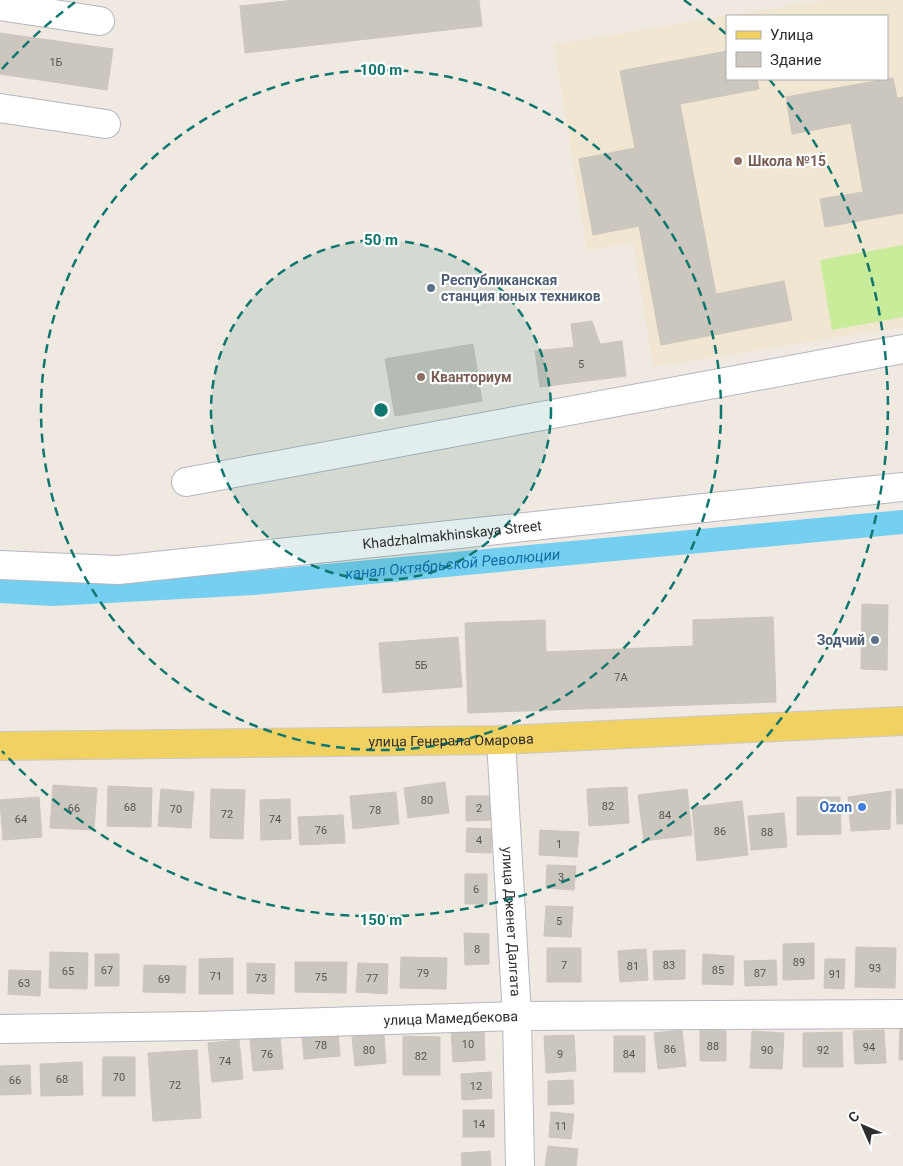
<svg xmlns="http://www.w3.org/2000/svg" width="903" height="1166" font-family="Roboto,sans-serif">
	<rect width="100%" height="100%" fill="#efe9e1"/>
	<path fill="#f0e6d1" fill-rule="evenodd" d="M 825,0 L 903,0 L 903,327 L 653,367 L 633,243 L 587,251 L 554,44 ZM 727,16 L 887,16 L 887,79 L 727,79 Z"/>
	<polygon fill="#c9ec9a" points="903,245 903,317 832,330 820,260"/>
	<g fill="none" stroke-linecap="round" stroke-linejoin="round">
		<path stroke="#75cff0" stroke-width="24" id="s1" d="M 0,591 L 53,594 L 253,583 L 903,522"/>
	</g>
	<g fill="#cbc7bf" stroke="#cbc5ba">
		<polygon points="295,0 479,0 482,26 245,53 240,6"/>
		<polygon points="0,33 113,49 107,90 0,74"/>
		<polygon points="727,51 727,79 757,79 759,89 680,104 716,294 784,281 792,320 661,345 639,226 593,235 579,159 635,148 620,71"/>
		<polygon points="893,78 897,98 903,97 903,213 825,227 820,199 863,192 851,123 792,134 786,97"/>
		<polygon points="592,321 600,344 622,341 626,376 540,387 535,351 574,347 571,324"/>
		<polygon points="473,344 482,401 395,416 385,359"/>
		<polygon points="862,604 888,605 887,670 861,669"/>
		<polygon points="773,617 776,702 468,713 465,623 545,620 546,652 693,646 693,620"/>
		<polygon points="458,637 462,687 383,693 379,643"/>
		<polygon points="445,782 449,813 408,818 404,788"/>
		<polygon points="53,785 97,788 94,830 50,828"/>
		<polygon points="108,786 152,788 151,827 107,826"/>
		<polygon points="627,787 629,823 589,826 587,789"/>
		<polygon points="161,789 194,792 191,828 158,826"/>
		<polygon points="211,789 245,790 243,839 210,838"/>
		<polygon points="687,789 692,835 644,841 638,795"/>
		<polygon points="896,789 903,789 903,824 897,824"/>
		<polygon points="891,791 890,829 851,831 848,797"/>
		<polygon points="396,792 399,824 353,829 350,796"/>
		<polygon points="466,796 491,796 491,820 466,821"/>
		<polygon points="39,797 42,837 3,840 0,800"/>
		<polygon points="797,797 840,797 841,834 797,835"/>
		<polygon points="290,799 291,839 261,840 260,800"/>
		<polygon points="742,801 748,855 697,861 692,807"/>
		<polygon points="784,813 787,847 751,850 748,816"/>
		<polygon points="343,815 345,843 300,845 298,817"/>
		<polygon points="467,828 492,829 491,853 466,852"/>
		<polygon points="540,830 579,832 577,857 539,855"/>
		<polygon points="547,865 576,866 574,890 546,888"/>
		<rect x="465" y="874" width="22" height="30"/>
		<polygon points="546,906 573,907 571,937 544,936"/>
		<polygon points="464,933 489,934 489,964 465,965"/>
		<polygon points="814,943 814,979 783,980 783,944"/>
		<polygon points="856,947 896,948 895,988 855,987"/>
		<rect x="547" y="948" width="34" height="34"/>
		<polygon points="646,949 648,980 620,982 618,951"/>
		<polygon points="685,950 685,979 654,980 653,951"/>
		<polygon points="50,952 88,953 87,989 49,988"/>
		<rect x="95" y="954" width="24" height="32"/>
		<polygon points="703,954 734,956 733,985 702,984"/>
		<polygon points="401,957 447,958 446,989 400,988"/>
		<polygon points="233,958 233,994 199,994 199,959"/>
		<polygon points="825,959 845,959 844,989 824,988"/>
		<polygon points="776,960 777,985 745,986 744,961"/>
		<polygon points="295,962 347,962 346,993 295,992"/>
		<polygon points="247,963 275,964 274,994 247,993"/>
		<polygon points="358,963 388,964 387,994 356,992"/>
		<polygon points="144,965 186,966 185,993 143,992"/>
		<polygon points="9,970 41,971 40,996 8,994"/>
		<polygon points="484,1027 485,1060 453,1062 451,1029"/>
		<polygon points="900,1027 903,1027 903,1060 899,1060"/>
		<polygon points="682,1030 686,1066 658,1069 654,1033"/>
		<polygon points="700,1030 726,1031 726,1061 700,1061"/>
		<polygon points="884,1030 886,1063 855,1064 853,1031"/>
		<polygon points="752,1031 784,1033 782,1069 750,1068"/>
		<polygon points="338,1032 340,1056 304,1059 302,1035"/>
		<polygon points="842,1032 843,1067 803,1067 803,1033"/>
		<polygon points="384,1035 386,1063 355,1066 352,1037"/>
		<polygon points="574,1035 576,1071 546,1073 544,1036"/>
		<polygon points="280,1036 283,1069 253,1071 250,1039"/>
		<polygon points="403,1036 440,1037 440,1075 403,1075"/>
		<rect x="614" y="1036" width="31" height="36"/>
		<polygon points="239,1040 243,1079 212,1082 208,1043"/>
		<polygon points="197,1050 201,1118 153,1121 148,1053"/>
		<polygon points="103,1057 135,1057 135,1096 102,1096"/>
		<polygon points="82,1062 83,1095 41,1096 40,1064"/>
		<polygon points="30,1065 31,1094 0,1095 0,1066"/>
		<polygon points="491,1072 492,1098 462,1100 461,1074"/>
		<polygon points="573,1080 574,1104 548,1105 548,1081"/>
		<rect x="463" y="1110" width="31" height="27"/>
		<polygon points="551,1112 574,1114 571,1139 549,1137"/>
		<polygon points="548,1146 578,1149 576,1166 545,1166"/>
		<polygon points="490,1151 491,1166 462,1166 461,1153"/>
	</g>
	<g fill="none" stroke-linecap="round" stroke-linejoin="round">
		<defs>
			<g id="minor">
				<polyline points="0,6 100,21"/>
				<polyline points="0,108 106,124"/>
				<polyline points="186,482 903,349"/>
				<path id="s2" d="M 0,565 L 118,570 L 903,487"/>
				<path id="s3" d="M 501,740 L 517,1016 L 520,1166"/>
				<path id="s4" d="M 0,1029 L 197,1026 L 517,1016 L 903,1014"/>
			</g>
			<g id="major">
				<path id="s5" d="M 0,746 L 501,740 L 903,721"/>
			</g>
		</defs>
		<use href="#minor" stroke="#b4b7c1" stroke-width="30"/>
		<use href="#major" stroke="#c9c9c9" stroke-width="30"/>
		<use href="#minor" stroke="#fff" stroke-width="28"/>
		<use href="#major" stroke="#f2d163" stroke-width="28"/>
	</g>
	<circle cx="381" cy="410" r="170" fill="#0f766e" fill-opacity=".12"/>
	<g fill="none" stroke="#0f766e" stroke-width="2.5" stroke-dasharray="9 6">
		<circle cx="381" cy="410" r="170"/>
		<circle cx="381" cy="410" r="340"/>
		<path d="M2 69A510 510 0 0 1 78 0M684 0A510 510 0 0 1 726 34M769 79A510 510 0 0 1 2 751"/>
	</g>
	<g fill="#8d6e63" stroke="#fff" stroke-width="2">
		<circle cx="738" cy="161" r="5"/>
		<circle cx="421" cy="377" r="5"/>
	</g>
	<g fill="#5c6f8a" stroke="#fff" stroke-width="2">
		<circle cx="431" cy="288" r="5"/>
		<circle cx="875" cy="640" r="5"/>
	</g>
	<circle fill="#3f7fe0" stroke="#fff" stroke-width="2" cx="862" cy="807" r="5"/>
	<g text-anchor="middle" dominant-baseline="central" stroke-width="4.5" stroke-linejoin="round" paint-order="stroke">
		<g font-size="11" fill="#555452">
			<text x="56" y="62">1Б</text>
			<text x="581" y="364">5</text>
			<text x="421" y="665">5Б</text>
			<text x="621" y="677">7А</text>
			<text x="427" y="800">80</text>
			<text x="608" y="806">82</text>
			<text x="130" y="807">68</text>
			<text x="74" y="808">66</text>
			<text x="479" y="808">2</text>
			<text x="176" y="809">70</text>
			<text x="375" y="810">78</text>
			<text x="227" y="814">72</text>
			<text x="665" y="815">84</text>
			<text x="21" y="819">64</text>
			<text x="275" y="819">74</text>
			<text x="321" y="830">76</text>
			<text x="720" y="831">86</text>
			<text x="767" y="832">88</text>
			<text x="479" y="840">4</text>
			<text x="559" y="844">1</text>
			<text x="561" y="877">3</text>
			<text x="476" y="889">6</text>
			<text x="559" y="921">5</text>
			<text x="477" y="949">8</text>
			<text x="799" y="962">89</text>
			<text x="564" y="965">7</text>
			<text x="669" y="965">83</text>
			<text x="633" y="966">81</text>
			<text x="875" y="968">93</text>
			<text x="107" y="970">67</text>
			<text x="718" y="970">85</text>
			<text x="68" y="971">65</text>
			<text x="423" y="973">79</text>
			<text x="760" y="973">87</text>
			<text x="835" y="974">91</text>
			<text x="216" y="976">71</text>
			<text x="321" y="977">75</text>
			<text x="261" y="978">73</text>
			<text x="372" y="978">77</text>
			<text x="164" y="979">69</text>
			<text x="24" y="983">63</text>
			<text x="468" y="1044">10</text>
			<text x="321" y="1045">78</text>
			<text x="713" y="1046">88</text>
			<text x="869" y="1047">94</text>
			<text x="670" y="1049">86</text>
			<text x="369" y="1050">80</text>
			<text x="767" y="1050">90</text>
			<text x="823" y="1050">92</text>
			<text x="267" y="1054">76</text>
			<text x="560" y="1054">9</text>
			<text x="629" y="1054">84</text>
			<text x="421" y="1056">82</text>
			<text x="225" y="1061">74</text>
			<text x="119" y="1077">70</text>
			<text x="62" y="1079">68</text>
			<text x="15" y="1080">66</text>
			<text x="175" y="1085">72</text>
			<text x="476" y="1086">12</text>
			<text x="479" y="1124">14</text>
			<text x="561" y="1126">11</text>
		</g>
		<g font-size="14" font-weight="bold" fill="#785e54" stroke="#fff" text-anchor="start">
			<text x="748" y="161">Школа №15</text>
			<text x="431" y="377">Кванториум</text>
		</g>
		<g font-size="14" font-weight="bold" fill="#4e5e75" stroke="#fff" text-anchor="start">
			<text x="441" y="280">Республиканская<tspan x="441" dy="16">станция юных техников</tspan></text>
			<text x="865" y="640" text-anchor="end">Зодчий</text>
		</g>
		<g font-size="14" fill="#2e2e2e" stroke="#fff">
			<text stroke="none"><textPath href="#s2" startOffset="454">Khadzhalmakhinskaya Street</textPath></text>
			<text stroke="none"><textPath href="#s5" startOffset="451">улица Генерала Омарова</textPath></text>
			<text stroke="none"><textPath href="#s3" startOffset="182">улица Дженет Далгата</textPath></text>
			<text stroke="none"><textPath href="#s4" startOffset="451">улица Мамедбекова</textPath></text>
		</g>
		<g font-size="14" font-weight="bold" fill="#366cbe" stroke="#fff" text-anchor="end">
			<text x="852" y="807">Ozon</text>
		</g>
		<g font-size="15" font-style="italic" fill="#0d6fa3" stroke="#fff">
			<text stroke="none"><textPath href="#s1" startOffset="454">канал Октябрьской Революции</textPath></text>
		</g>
	</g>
	<circle cx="381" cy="410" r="8" fill="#0f766e" stroke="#fff" stroke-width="2.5"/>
	<g font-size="15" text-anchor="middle" font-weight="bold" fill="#0f766e" stroke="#fff" stroke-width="4.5" stroke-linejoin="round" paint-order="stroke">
		<text x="381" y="75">100 m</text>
		<text x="381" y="245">50 m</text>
		<text x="381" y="925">150 m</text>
	</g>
	<rect x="726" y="15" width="162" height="65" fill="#ffffff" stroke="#ababab"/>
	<rect x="736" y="31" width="25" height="8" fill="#f2d163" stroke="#ababab"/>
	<text x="770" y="40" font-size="15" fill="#2e2e2e">Улица</text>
	<rect x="736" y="52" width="25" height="15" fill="#cbc7bf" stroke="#ababab"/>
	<text x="770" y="65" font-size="15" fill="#2e2e2e">Здание</text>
	<g transform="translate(863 1126) rotate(315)" stroke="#ffffff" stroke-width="4" paint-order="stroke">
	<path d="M0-4L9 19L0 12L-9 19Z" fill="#2e2e2e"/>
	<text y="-8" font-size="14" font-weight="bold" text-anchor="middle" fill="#2e2e2e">С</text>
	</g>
</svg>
